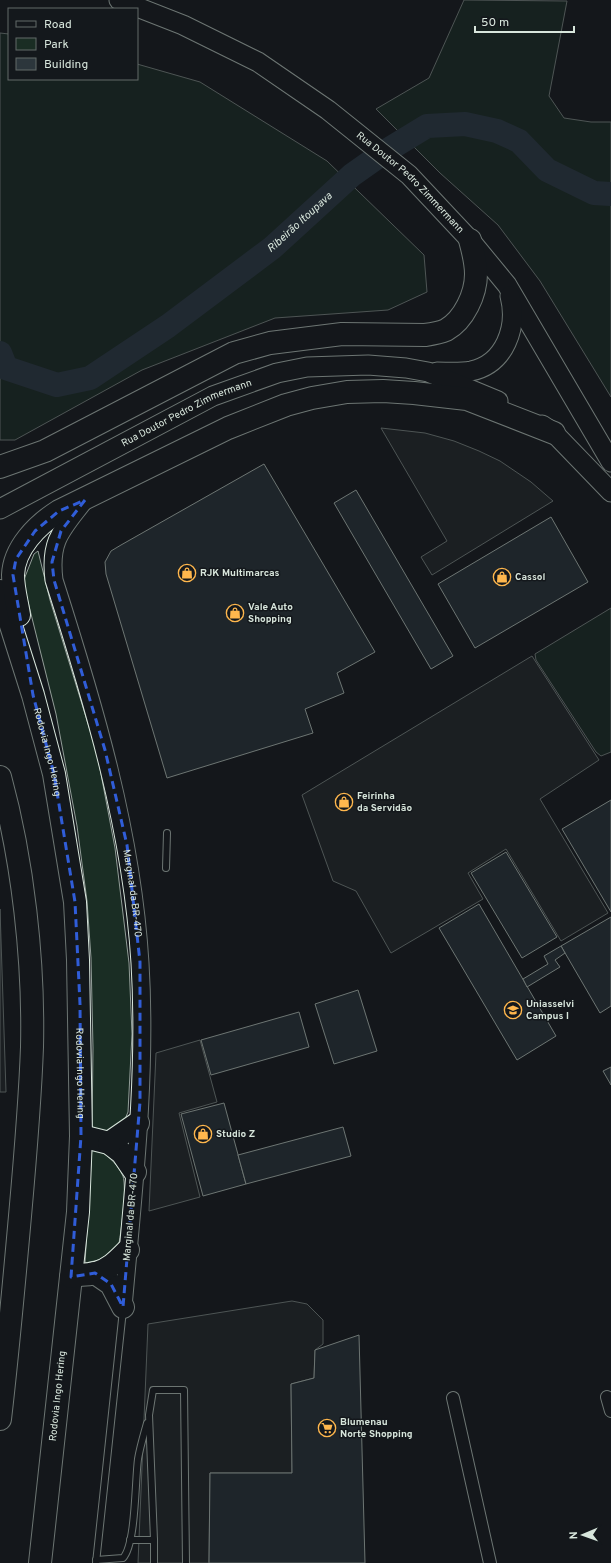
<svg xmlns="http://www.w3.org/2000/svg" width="611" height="1563" font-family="Overpass,sans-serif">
	<rect width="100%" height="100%" fill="#14181c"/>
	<g fill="#1a2d24" stroke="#939e99">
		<polygon points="464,0 567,1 549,96 564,118 591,122 611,122 611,397 540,281 498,225 440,173 376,109 429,78"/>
		<polygon points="0,33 9,34 9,79 137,79 137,64 200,82 327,161 424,255 427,292 388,310 275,318 142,370 15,440 0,440"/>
		<polygon points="38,551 50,600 97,753 115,848 129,963 132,1034 128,1112 122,1126 115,1131 92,1131 93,1048 91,958 87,901 77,826 56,714 23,582 34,554"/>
		<polygon points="611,608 611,752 601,756 596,752 536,660 535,654"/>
		<path d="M 92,1147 C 105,1152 117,1163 123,1176 C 127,1188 121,1235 118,1248 L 99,1260 L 85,1263 Z"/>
	</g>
	<g fill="#24282b" stroke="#939e99">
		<polygon points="381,428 425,433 454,441 479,451 500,461 531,482 553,501 432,575 421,557 447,541"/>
		<polygon points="532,656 599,760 540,799 608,913 561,941 506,849 468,873 483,899 391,953 356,891 333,881 302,795"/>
		<polygon points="0,909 6,1092 0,1092"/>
		<polygon points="200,1040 217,1102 179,1113 200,1197 149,1211 156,1053"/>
		<polygon points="292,1301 307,1304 323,1320 323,1344 315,1350 314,1378 291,1384 292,1473 210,1473 209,1563 138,1563 148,1324"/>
	</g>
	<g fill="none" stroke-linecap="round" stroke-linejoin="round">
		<path stroke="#2f3f4d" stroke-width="24" id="s1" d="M 0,353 L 6,368 L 57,385 L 90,378 L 168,326 L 272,248 L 352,175 L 386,151 L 427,126 L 465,124 L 497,131 L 519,141 L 547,170 L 594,193 L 611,194"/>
	</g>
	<g fill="#2c363c" stroke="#d8e6dc">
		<polygon points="264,464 375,652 337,673 344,693 305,709 313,733 167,778 106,574 105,562 111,551 121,545"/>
		<polygon points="356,490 453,656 431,669 334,503"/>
		<polygon points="551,517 588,582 475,648 438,584"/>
		<polygon points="611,800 611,912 562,829"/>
		<polygon points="506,852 557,937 522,958 471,873"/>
		<polygon points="479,904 556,1036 517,1060 439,928"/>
		<polygon points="611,917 611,1006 600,1013 561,946"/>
		<polygon points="561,946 565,953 555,960 560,967 527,987 523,979 548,964 544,956"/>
		<polygon points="358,990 377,1051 334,1064 315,1004"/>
		<polygon points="299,1012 309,1047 211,1075 201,1040"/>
		<polygon points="611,1067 611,1085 603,1071"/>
		<polygon points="224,1103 246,1184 203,1196 181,1114"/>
		<polygon points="343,1127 351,1156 246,1184 238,1155"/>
		<polygon points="359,1335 365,1563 209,1563 210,1473 292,1473 291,1384 314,1378 315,1350"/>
	</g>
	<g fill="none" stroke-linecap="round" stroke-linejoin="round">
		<defs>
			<g id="lane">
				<polyline points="166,868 167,833"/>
				<polyline points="130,1540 154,1540"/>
				<path d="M 96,1560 L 123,1558 C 136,1544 135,1481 138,1459 C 140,1447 144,1434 147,1423"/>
				<polyline points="96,1563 123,1310"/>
				<polyline points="154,1563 154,1540 149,1415 153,1390 184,1390 186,1563"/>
			</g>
			<g id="street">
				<polyline points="607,1397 611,1411"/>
				<polyline points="453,1398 490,1563"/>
			</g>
			<g id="secondary">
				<path id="s2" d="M 85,500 C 62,530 49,540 54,580 C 94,705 132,831 140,963 C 147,1077 133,1193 123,1307"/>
			</g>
			<g id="primary">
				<path id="s3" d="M 119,0 L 183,25 L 258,62 L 328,110 L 409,175 L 470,240 L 507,285 L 611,462"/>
				<path d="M 437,372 C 448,372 460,373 471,371 C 505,364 518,327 510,296"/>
				<polyline points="542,425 554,433 611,492"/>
				<path id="s4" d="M 0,509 L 213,396 L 277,373 L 307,367 L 368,365 L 406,368 L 428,372 L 498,401"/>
			</g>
			<g id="highway">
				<path d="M 0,467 L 45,451 L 234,353 L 270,343 L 342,334 L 425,335 C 432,334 439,333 446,330 C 464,320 476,294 476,274 C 476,262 473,251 470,240"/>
				<path id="s5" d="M 0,591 L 33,695 L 54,774 L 75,902 L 78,960 L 81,1136 L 78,1212 L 40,1563"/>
				<path d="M 19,615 C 17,602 13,588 13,575 C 14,548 37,525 59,511 L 228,428 L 286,405 L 312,398 L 347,392 L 383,391 L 414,393 L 467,399 L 554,433"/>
				<path d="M 0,777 C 23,861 34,961 32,1047 C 30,1103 25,1160 20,1216 C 14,1283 8,1351 0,1419"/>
				<polyline points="81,1136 109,1143 122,1153 135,1172"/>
				<polyline points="109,1143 138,1123"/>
				<polyline points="95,1273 111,1284 123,1307"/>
				<path d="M 71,1277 C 79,1274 88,1275 96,1273 C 110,1269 118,1260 128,1250"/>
			</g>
		</defs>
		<use href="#lane" stroke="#d8e6dc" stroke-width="8"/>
		<use href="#street" stroke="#d8e6dc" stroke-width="14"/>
		<use href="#secondary" stroke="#d8e6dc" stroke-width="19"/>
		<use href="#primary" stroke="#d8e6dc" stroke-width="21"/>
		<use href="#highway" stroke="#d8e6dc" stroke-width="24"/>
		<use href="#lane" stroke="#14181c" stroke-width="6"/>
		<use href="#street" stroke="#14181c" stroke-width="12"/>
		<use href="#secondary" stroke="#14181c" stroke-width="17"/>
		<use href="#primary" stroke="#14181c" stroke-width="19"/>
		<use href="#highway" stroke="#14181c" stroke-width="22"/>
	</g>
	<path d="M0 0H611V1563H0ZM 85,500 L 61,531 L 52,562 L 54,580 L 105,750 L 127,845 L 140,962 L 140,1102 L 123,1307 L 111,1284 L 95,1273 L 71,1277 L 81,1136 L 80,1004 L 75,902 L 54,774 L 33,695 L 13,575 L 16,559 L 35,531 L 59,511 Z" fill="#14181c" fill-opacity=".55" fill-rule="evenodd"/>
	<path fill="none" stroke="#305dd8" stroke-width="3" stroke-dasharray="8 5" stroke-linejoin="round" d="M 85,500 L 61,531 L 52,562 L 54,580 L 105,750 L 127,845 L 140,962 L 140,1102 L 123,1307 L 111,1284 L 95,1273 L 71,1277 L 81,1136 L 80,1004 L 75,902 L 54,774 L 33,695 L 13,575 L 16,559 L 35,531 L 59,511 Z"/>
	<defs>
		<symbol id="shop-ring" viewBox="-11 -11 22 22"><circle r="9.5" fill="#14181c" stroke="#ffb74d" stroke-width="1.5"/><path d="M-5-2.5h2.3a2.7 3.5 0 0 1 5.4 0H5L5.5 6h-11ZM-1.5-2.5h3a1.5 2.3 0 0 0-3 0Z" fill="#ffb74d"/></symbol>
		<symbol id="university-ring" viewBox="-11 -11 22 22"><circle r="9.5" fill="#14181c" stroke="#ffb74d" stroke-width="1.5"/><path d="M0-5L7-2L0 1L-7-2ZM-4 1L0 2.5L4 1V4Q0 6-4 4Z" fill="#ffb74d"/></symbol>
		<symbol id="supermarket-ring" viewBox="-11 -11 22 22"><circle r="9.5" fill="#14181c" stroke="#ffb74d" stroke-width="1.5"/><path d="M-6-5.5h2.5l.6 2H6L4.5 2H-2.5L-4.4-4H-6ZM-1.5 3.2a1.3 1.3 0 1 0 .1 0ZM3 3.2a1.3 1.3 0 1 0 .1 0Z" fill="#ffb74d"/></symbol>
	</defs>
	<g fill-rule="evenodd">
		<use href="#shop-ring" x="177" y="563" width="20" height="20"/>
		<use href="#shop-ring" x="492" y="567" width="20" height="20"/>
		<use href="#shop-ring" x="225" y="603" width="20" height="20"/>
		<use href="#shop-ring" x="334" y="792" width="20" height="20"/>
		<use href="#university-ring" x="503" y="1000" width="20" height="20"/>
		<use href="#shop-ring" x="193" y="1124" width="20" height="20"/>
		<use href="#supermarket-ring" x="317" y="1418" width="20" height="20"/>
	</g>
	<g text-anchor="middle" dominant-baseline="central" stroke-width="3" stroke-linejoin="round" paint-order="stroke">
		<g font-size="10" fill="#d8e6dc" stroke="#14181c">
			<text stroke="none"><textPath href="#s3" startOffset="347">Rua Doutor Pedro Zimmermann</textPath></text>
			<text stroke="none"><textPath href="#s4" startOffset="210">Rua Doutor Pedro Zimmermann</textPath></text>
			<text stroke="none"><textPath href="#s5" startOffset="168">Rodovia Ingo Hering</textPath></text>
			<text stroke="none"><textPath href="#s2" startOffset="413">Marginal da BR-470</textPath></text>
			<text stroke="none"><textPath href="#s5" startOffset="492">Rodovia Ingo Hering</textPath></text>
			<text transform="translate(131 1217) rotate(-85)">Marginal da BR-470</text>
			<text transform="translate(58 1396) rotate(-84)">Rodovia Ingo Hering</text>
		</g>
		<g font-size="10" font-weight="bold" fill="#d8e6dc" stroke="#14181c" text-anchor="start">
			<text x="200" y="573">RJK Multimarcas</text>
			<text x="515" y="577">Cassol</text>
			<text x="248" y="607">Vale Auto<tspan x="248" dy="12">Shopping</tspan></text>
			<text x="357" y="796">Feirinha<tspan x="357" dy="12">da Servidão</tspan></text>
			<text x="526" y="1004">Uniasselvi<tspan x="526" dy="12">Campus I</tspan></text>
			<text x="216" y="1134">Studio Z</text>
			<text x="340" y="1422">Blumenau<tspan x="340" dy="12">Norte Shopping</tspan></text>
		</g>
		<g font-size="11" font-style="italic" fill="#d8e6dc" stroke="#14181c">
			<text stroke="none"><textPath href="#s1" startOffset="365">Ribeirão Itoupava</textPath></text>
		</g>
	</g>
	<rect x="8" y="8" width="130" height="72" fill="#14181c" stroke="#626a69"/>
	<rect x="16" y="21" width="20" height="6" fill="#14181c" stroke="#626a69"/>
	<text x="44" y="28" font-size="12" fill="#d8e6dc">Road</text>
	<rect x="16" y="38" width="20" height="12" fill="#1a2d24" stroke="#626a69"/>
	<text x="44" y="48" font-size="12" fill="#d8e6dc">Park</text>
	<rect x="16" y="58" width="20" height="12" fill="#2c363c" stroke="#626a69"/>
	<text x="44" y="68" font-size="12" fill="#d8e6dc">Building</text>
	<g transform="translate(583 1535) rotate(268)" stroke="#14181c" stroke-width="3" paint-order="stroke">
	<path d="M0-3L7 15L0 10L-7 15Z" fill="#d8e6dc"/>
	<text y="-6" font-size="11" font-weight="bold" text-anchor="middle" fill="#d8e6dc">N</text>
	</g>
	<path d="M475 26v6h99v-6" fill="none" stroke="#d8e6dc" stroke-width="2"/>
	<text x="481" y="26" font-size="12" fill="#d8e6dc" stroke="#14181c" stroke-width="3" paint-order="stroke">50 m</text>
</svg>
